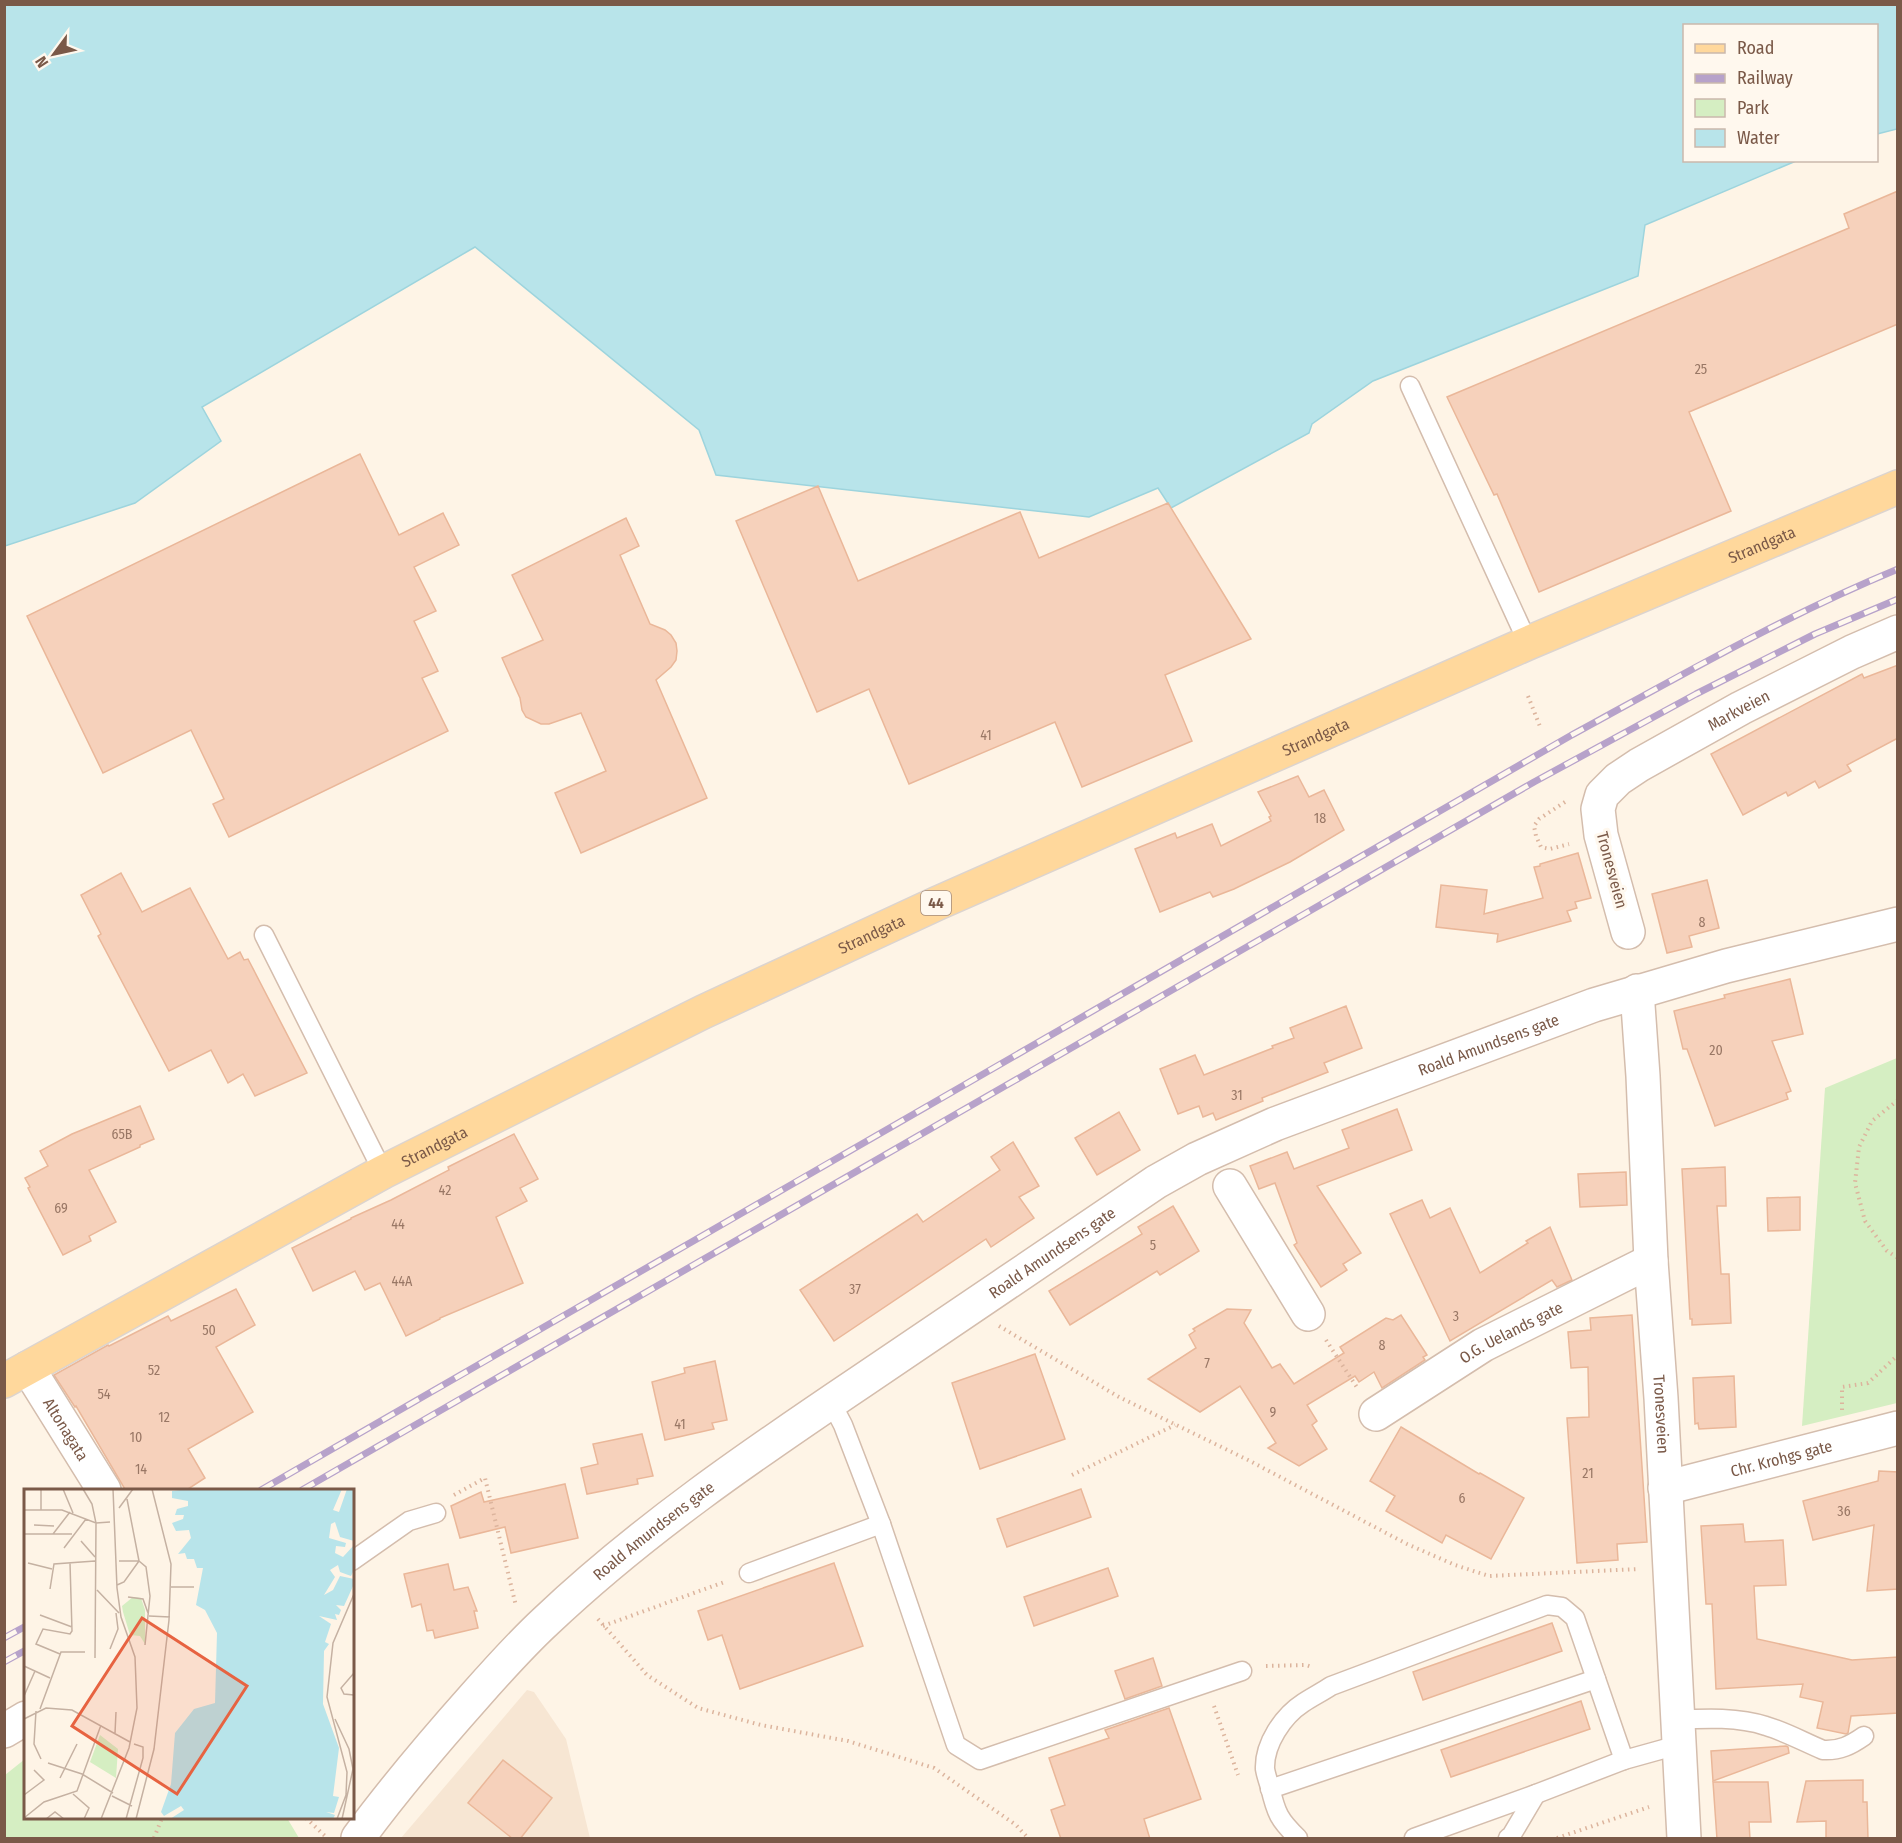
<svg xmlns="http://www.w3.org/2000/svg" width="1902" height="1843" font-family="'Fira Sans Condensed',sans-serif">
	<rect width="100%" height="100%" fill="#fef4e6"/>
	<polygon fill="#f7e6d3" points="527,1690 534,1692 566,1739 590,1838 401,1838"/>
	<g fill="#d5eec2">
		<polygon points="1897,1058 1897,1403 1802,1426 1825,1088"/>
		<polygon points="25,1759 26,1818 287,1818 299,1838 5,1838 5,1775"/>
	</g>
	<polygon fill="#b8e4ea" stroke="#9dd4dd" stroke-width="1.5" points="4,5 1897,5 1897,129 1877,134 1876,26 1684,26 1684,160 1796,161 1645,225 1638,276 1373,381 1312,424 1309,433 1171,508 1158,488 1089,517 716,475 699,430 475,247 202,407 221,441 135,503 5,546"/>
	<g fill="#f6d1bb" stroke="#eab799" stroke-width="1.5">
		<polygon points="1898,191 1898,324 1689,412 1731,511 1539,592 1497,494 1494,495 1447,397 1849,228 1844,214"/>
		<polygon points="360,454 399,535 443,513 459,545 414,567 436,611 414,621 438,671 422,678 448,731 229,837 213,804 224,799 191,730 103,773 27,616"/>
		<polygon points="818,486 858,581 1020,512 1039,558 1168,503 1251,639 1165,675 1192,741 1082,787 1055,722 909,784 869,689 817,712 736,521"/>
		<polygon points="626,518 639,546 620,555 650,624 665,630 671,635 676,643 677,651 676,660 671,667 656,680 707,798 581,853 555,793 606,771 581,713 549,724 541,724 526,717 522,710 520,698 502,658 543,640 512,575"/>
		<polygon points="1898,665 1898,738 1847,765 1851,771 1819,788 1815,781 1788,796 1786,792 1743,815 1711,754 1862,674 1864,678"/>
		<polygon points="1298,776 1309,797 1324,790 1344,830 1290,862 1234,889 1213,897 1210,892 1160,912 1135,849 1175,833 1177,838 1212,824 1221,846 1271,821 1269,817 1271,816 1258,792"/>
		<polygon points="1578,853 1591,898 1575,902 1577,908 1567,911 1571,921 1497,942 1498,934 1436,927 1441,885 1487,890 1484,914 1543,898 1534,867 1540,866 1540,864"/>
		<polygon points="121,873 142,912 190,888 228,959 240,952 244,960 248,959 307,1073 255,1096 243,1074 228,1083 211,1050 169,1071 98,936 101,934 81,895"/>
		<polygon points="1707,880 1719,928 1689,936 1692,947 1667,953 1652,894"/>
		<polygon points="1790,979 1803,1034 1772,1041 1791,1091 1786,1093 1788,1099 1715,1126 1687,1049 1683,1049 1674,1011 1725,998 1724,995"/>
		<polygon points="1346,1006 1362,1048 1324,1063 1328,1072 1262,1098 1263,1101 1216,1120 1213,1113 1203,1117 1199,1106 1178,1114 1160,1069 1195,1055 1204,1075 1273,1048 1272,1046 1294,1038 1290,1028"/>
		<polygon points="140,1106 154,1139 140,1145 140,1147 89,1170 116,1222 89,1236 91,1241 63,1255 28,1188 30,1187 25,1178 48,1166 40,1151 72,1134"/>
		<polygon points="1397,1109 1412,1150 1317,1186 1361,1253 1343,1264 1347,1270 1321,1287 1294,1245 1297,1243 1275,1183 1259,1189 1250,1166 1287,1152 1294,1169 1349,1148 1342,1130"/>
		<polygon points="1119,1112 1140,1150 1097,1175 1075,1138"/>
		<polygon points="514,1134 538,1179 520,1188 527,1201 496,1217 523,1283 440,1318 440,1319 406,1336 380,1283 365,1290 355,1271 313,1291 292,1248 351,1219 351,1218 391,1200 449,1170 448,1167"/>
		<polygon points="1013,1142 1039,1186 1019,1197 1034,1218 991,1247 986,1239 834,1341 800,1290 917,1214 923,1222 1000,1170 991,1157"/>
		<polygon points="1725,1167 1726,1206 1717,1206 1721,1274 1729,1274 1731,1323 1692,1325 1692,1319 1690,1319 1682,1169"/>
		<polygon points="1626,1172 1627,1205 1580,1207 1578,1174"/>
		<polygon points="1800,1197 1800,1230 1768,1231 1767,1198"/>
		<polygon points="1422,1200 1430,1218 1450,1208 1480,1273 1528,1243 1526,1241 1550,1227 1572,1280 1557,1287 1552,1280 1450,1341 1390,1214"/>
		<polygon points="1173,1206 1199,1251 1160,1275 1157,1271 1070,1325 1049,1291 1142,1234 1138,1227"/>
		<polygon points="236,1289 255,1325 216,1347 253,1412 188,1449 205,1478 185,1491 126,1491 76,1406 75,1407 54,1375 108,1345 109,1346 168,1316 171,1321"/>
		<polygon points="1227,1309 1251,1310 1244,1323 1272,1368 1280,1364 1294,1384 1344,1353 1340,1347 1386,1318 1393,1320 1401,1315 1427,1355 1423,1357 1425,1360 1382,1388 1374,1372 1359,1382 1355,1376 1307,1405 1317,1421 1312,1425 1327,1449 1299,1466 1268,1448 1276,1443 1240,1386 1200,1412 1148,1379 1196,1348 1189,1335 1195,1331 1193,1329"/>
		<polygon points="1632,1315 1647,1542 1617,1544 1618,1560 1577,1563 1567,1418 1589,1417 1588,1367 1571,1368 1568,1332 1591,1330 1590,1318"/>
		<polygon points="1035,1354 1065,1439 980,1469 952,1383"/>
		<polygon points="715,1361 727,1420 712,1423 714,1429 665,1440 652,1382 685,1373 684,1368"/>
		<polygon points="1734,1376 1736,1427 1699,1429 1698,1423 1695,1424 1693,1378"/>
		<polygon points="1401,1427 1479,1474 1480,1473 1524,1498 1491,1559 1446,1535 1442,1543 1386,1511 1395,1496 1370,1481"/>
		<polygon points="642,1434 653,1476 637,1479 638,1484 587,1494 581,1468 598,1464 593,1444"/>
		<polygon points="1879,1471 1898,1472 1898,1589 1867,1591 1874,1525 1813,1540 1803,1501 1878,1481"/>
		<polygon points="565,1484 578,1538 511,1553 505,1527 460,1538 451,1506 481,1492 484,1502"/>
		<polygon points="1081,1489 1091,1517 1007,1547 997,1519"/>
		<polygon points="1743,1524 1745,1542 1783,1540 1786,1585 1754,1586 1757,1639 1852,1660 1898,1657 1898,1713 1851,1716 1848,1733 1846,1734 1817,1728 1823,1702 1800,1697 1803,1684 1716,1689 1712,1604 1706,1604 1701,1526"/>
		<polygon points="834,1563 863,1646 740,1689 722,1635 708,1640 698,1611"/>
		<polygon points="448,1564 454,1590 468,1587 477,1611 474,1611 478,1628 435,1638 433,1630 427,1631 421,1604 412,1607 404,1574"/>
		<polygon points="1108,1568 1118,1596 1034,1626 1024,1597"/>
		<polygon points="1552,1623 1562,1651 1423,1700 1413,1672"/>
		<polygon points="1153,1658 1162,1686 1125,1699 1115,1671"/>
		<polygon points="1581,1701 1590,1729 1451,1777 1441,1750"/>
		<polygon points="1169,1708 1201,1799 1144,1819 1150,1839 1061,1839 1051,1810 1065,1805 1049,1758 1109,1738 1105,1730"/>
		<polygon points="1786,1746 1788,1747 1789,1753 1713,1781 1711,1751"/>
		<polygon points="503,1760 552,1798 520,1839 513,1839 468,1803"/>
		<polygon points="1863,1780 1863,1802 1867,1802 1868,1839 1826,1839 1826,1821 1797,1822 1806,1781"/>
		<polygon points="1713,1782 1768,1782 1771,1822 1749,1822 1750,1839 1717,1839"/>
	</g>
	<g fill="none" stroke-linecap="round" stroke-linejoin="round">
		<defs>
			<g id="service">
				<polyline points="1410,386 1528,643"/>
				<polyline points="264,935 383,1172"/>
				<polyline points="831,1402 843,1425 881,1524 956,1745 980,1760 1242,1671"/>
				<polyline points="352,1561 409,1521 436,1513"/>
				<polyline points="749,1573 881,1524"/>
				<path d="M 1677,1720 C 1706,1718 1739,1717 1766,1726 C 1786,1732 1804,1742 1823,1750 C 1840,1751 1851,1745 1864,1736"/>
				<polyline points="1270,1789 1596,1679"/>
				<path d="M 1298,1838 C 1279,1820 1276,1813 1270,1787 C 1268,1781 1266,1775 1265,1769 C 1264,1744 1283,1716 1303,1703 C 1312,1697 1322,1692 1331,1686 L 1547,1605 L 1562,1607 L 1575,1618 L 1624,1760"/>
				<polyline points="1414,1838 1536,1794 1624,1760 1678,1745"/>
				<polyline points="1508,1838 1511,1836 1536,1794"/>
			</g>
			<g id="minor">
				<path id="s1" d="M 1628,932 L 1601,835 L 1598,809 L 1602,795 L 1618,779 L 1639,765 L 1741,708 L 1852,652 L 1898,632"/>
				<path id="s2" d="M 1637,991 L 1643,1076 L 1651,1261 L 1661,1398 L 1684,1838"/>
				<polyline points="1230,1186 1308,1314"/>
				<path id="s3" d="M 28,1368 L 104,1490"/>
				<path id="s4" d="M 1376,1414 L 1483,1345 L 1651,1261"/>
				<path id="s5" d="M 1665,1488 L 1898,1428"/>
				<polyline points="4,1731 26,1718"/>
			</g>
			<g id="tertiary">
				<path id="s6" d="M 358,1838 C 394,1789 434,1742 474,1697 C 497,1671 520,1645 546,1621 C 642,1530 752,1455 862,1381 C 960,1315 1058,1248 1156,1182 L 1197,1159 L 1275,1124 L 1594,1005 L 1726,966 L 1898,924"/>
			</g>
			<g id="primary">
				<path id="s7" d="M 4,1381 L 383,1172 L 703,1012 L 938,903 L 1528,643 L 1898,487"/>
			</g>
		</defs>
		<use href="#service" stroke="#d4bdad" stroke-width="21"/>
		<use href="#minor" stroke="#d4bdad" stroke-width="36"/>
		<use href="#tertiary" stroke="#d4bdad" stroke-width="36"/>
		<use href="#primary" stroke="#dcd4cf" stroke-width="36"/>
		<g stroke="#dcb49d" stroke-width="4" stroke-dasharray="1.5 4.5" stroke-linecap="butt">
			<polyline points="1528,696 1541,729"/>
			<polyline points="1565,802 1539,819 1534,826 1536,836 1541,847 1550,849 1569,844"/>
			<polyline points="1898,1100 1872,1121 1859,1147 1855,1183 1865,1221 1887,1251 1898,1258"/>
			<polyline points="999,1326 1119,1397 1248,1460 1407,1544 1455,1565 1489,1576 1639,1569"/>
			<polyline points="1326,1340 1358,1389"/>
			<polyline points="1842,1410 1842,1387 1868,1383 1898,1355"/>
			<polyline points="1072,1475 1175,1425"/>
			<polyline points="454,1495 485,1478 516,1606"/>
			<polyline points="598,1619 647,1675 698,1708 761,1725 848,1741 934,1768 1016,1825 1028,1838"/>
			<polyline points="603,1626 727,1581"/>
			<polyline points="1266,1666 1306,1665 1312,1667"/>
			<polyline points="1214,1706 1238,1775"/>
			<polyline points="306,1818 325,1836"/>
			<polyline points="154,1838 162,1818"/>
			<polyline points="1557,1838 1649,1807"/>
		</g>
		<use href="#service" stroke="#fff" stroke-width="18"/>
		<use href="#minor" stroke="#fff" stroke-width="33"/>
		<use href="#tertiary" stroke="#fff" stroke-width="33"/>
		<use href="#primary" stroke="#ffd89c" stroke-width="33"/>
		<defs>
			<g id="rail">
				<path d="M 261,1490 L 1570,736 C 1678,677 1784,616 1898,569"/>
				<polyline points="302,1490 1534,782 1696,694 1815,634 1898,599"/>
				<polyline points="4,1638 26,1626"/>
				<polyline points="4,1662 26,1650"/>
			</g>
		</defs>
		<use href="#rail" stroke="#b7a2ca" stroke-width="7"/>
		<use href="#rail" stroke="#fff8ee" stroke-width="4.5" stroke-dasharray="14" stroke-linecap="butt"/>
	</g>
	<g text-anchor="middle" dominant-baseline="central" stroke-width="6" stroke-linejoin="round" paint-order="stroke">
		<g font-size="14" fill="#997765">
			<text x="1701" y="369">25</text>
			<text x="986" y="735">41</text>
			<text x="1320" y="818">18</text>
			<text x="1702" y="922">8</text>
			<text x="1716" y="1050">20</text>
			<text x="1237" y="1095">31</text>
			<text x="122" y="1134">65B</text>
			<text x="445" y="1190">42</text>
			<text x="61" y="1208">69</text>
			<text x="398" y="1224">44</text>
			<text x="1153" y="1245">5</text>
			<text x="402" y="1281">44A</text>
			<text x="855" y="1289">37</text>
			<text x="1456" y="1316">3</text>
			<text x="209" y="1330">50</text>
			<text x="1382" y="1345">8</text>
			<text x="1207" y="1363">7</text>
			<text x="154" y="1370">52</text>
			<text x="104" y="1394">54</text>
			<text x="1273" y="1412">9</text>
			<text x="164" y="1417">12</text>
			<text x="680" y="1424">41</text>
			<text x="136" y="1437">10</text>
			<text x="141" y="1469">14</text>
			<text x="1588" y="1473">21</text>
			<text x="1462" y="1498">6</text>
			<text x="1844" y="1511">36</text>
		</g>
		<rect fill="#fff8ee" stroke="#a2897a" stroke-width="1.5" x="921" y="891" width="30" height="24" rx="4.5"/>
		<g font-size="15" font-weight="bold" fill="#7a5948">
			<text x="936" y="903">44</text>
		</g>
		<g font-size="16" fill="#7a5948" stroke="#fff8ee">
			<text stroke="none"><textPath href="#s7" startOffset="1948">Strandgata</textPath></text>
			<text stroke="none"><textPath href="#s1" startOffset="303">Markveien</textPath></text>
			<text stroke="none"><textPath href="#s7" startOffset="1462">Strandgata</textPath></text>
			<text transform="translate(1612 870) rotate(75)">Tronesveien</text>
			<text stroke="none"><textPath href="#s7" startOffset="976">Strandgata</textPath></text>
			<text stroke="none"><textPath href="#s6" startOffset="1400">Roald Amundsens gate</textPath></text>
			<text stroke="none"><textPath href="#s7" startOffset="490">Strandgata</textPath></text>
			<text stroke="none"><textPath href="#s6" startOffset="914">Roald Amundsens gate</textPath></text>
			<text stroke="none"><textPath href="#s4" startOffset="158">O.G. Uelands gate</textPath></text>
			<text stroke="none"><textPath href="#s2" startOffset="424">Tronesveien</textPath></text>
			<text stroke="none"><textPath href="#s3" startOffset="72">Altonagata</textPath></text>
			<text stroke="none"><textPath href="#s5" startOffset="120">Chr. Krohgs gate</textPath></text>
			<text stroke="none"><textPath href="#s6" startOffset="428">Roald Amundsens gate</textPath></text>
		</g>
	</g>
	<g transform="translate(24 1489)">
		<rect width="330" height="330" fill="#fef4e6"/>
		<path d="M 109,108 L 117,109 L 121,121 L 121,155 L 116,147 L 106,146 L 99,123 L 98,117 ZM 76,246 L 94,260 L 92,289 L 66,273 Z" fill="#d5eec2"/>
		<path d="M 165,0 L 318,0 L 309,21 L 315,23 L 323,0 L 330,0 L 330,52 L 316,48 L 311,33 L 307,35 L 305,49 L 322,54 L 321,58 L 312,57 L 311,64 L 319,68 L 330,56 L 330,81 L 327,87 L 316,83 L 314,76 L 306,81 L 311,88 L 300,106 L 309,101 L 316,87 L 330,90 L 330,95 L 320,117 L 312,116 L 317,121 L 315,126 L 311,125 L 313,131 L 295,127 L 307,135 L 301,153 L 305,155 L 300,162 L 299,215 L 315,259 L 309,307 L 315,308 L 310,324 L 302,323 L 311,326 L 309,330 L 146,330 L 160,321 L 157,317 L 140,327 L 137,323 L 147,295 L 151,244 L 170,220 L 191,214 L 193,144 L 181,121 L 172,116 L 179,79 L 173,79 L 170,70 L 163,70 L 161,64 L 154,65 L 167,49 L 165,41 L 152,42 L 148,34 L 159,30 L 160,26 L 151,26 L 153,20 L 164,17 L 164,12 L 148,9 L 148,2 Z" fill="#b8e4ea"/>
		<path fill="none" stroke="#c5b1a2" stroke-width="1.5" d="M 17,0 L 17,21M 39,0 L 49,24M 59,0 L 68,15 L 72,34 L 71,169M 103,10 L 115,72M 95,19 L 109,0M 0,21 L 38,21 L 72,34 L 86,33M 10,36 L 30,37M 0,45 L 48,45M 29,45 L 46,23M 57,52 L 71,68M 40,59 L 62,30M 95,72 L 115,72M 115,72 L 122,78 L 126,107 L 121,156M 4,74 L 28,80M 93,96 L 100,93 L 115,72M 147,98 L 170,98M 26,100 L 30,75 L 71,72M 73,101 L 95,124M 104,108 L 119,110 L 124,124M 16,126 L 48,138M 125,127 L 146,128M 86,160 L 94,140 L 92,124M 36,165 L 12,155 L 19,140 L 46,145 L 48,142 L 46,74M 0,177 L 26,189M 330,184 L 317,199 L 320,205 L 330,206M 0,207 L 11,182M 16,220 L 37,163 L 61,163M 12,222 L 10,255 L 17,270M 0,230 L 22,219 L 48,221 L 106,253M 311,230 L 325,260 L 329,280 L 318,330M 91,244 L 92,223M 24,274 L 58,285 L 89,304M 36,289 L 53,255M 49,305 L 65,319 L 60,330M 0,306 L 20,291 L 10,281M 88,307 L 108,317M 0,329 L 20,313 L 53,302 L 77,236M 22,330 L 31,323 L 40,330M 77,330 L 105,259 L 113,219 L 111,168 L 97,128 L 93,99 L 89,0M 102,330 L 119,269 L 119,258 L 110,255M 112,330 L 130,260 L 145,131 L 147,75 L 128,0M 313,330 L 322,306 L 323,283 L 303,208 L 309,154 L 330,105"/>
		<path fill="#e76341" fill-opacity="0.15" stroke="#e76341" stroke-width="3" d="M 118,129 L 223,197 L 153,305 L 48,237 Z"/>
		<rect width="330" height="330" fill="none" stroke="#7a5948" stroke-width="3"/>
	</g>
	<rect width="1902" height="1843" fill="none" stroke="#7a5948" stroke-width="12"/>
	<rect x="1683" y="24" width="195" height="138" fill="#fff8ee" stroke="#cab8ac" stroke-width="1.5"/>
	<rect x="1695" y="44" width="30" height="9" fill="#ffd89c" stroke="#cab8ac" stroke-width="1.5"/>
	<text x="1737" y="54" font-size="18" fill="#7a5948">Road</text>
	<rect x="1695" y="74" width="30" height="9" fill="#b7a2ca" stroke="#cab8ac" stroke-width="1.5"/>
	<text x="1737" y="84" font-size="18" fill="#7a5948">Railway</text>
	<rect x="1695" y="99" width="30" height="18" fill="#d5eec2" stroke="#cab8ac" stroke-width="1.5"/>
	<text x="1737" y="114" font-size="18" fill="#7a5948">Park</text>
	<rect x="1695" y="129" width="30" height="18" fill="#b8e4ea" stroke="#cab8ac" stroke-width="1.5"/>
	<text x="1737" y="144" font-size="18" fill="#7a5948">Water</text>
	<g transform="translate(54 54) rotate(237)" stroke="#fff8ee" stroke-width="4.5" paint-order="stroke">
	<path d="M0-4.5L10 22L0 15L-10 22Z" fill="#7a5948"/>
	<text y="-9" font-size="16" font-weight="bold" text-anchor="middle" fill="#7a5948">N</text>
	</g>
</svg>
